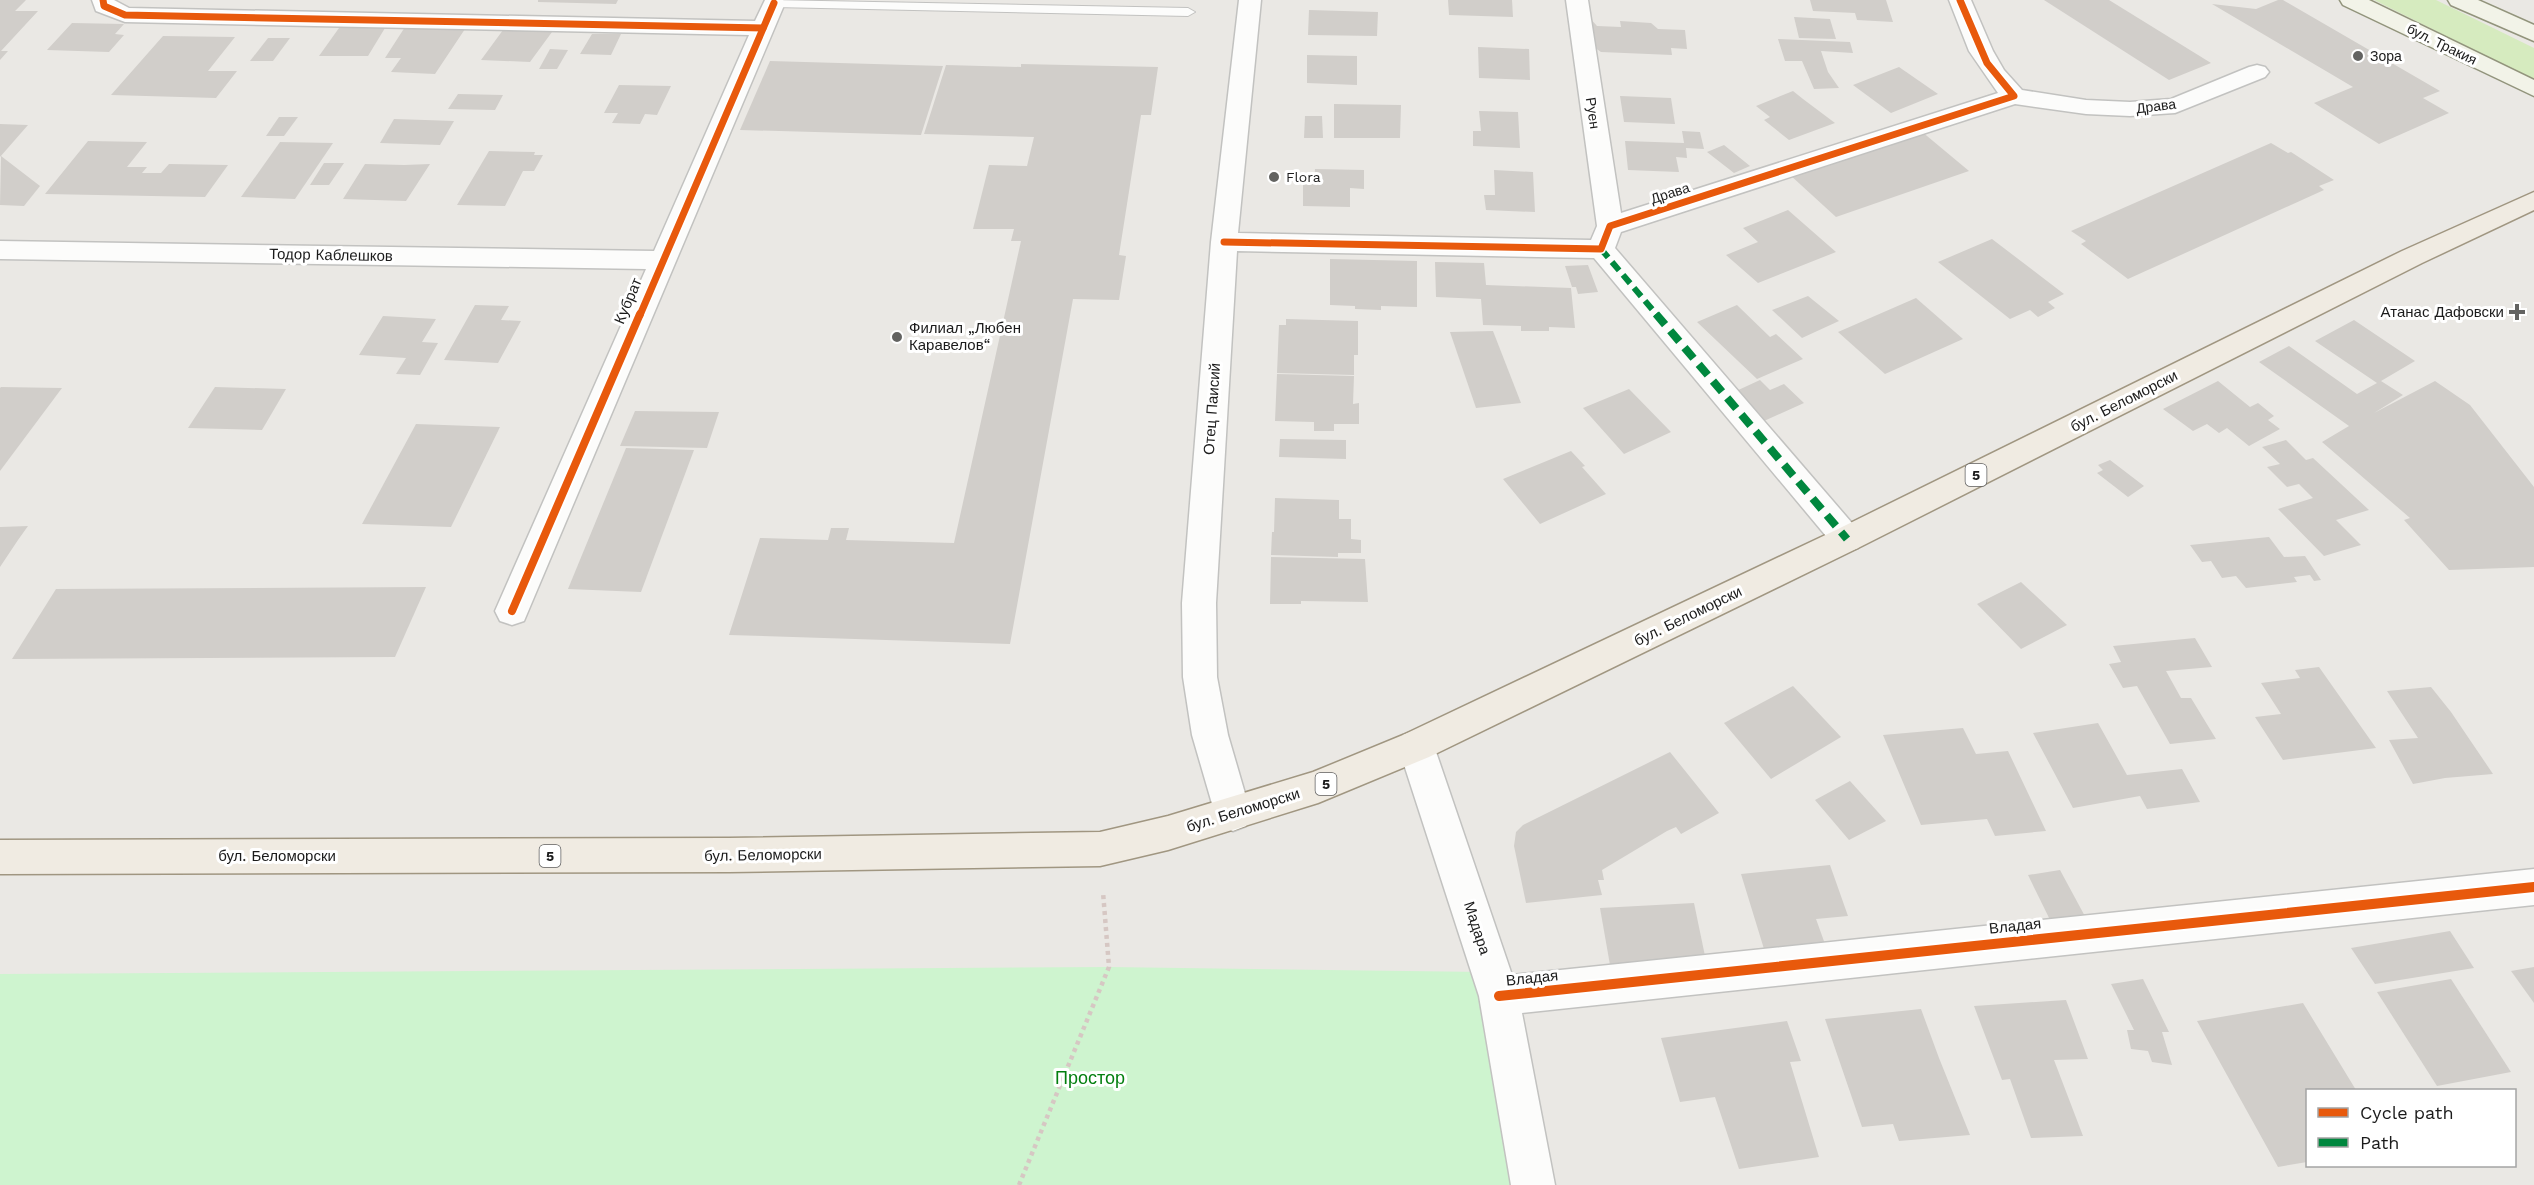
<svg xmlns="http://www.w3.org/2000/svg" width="2534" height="1185" font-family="'Work Sans',sans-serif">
	<rect width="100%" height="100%" fill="#eae8e4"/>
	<polygon fill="#d6ebbf" points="2374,0 2436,0 2534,48 2534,80"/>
	<polygon fill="#cef4cf" points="1109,967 1484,972 1528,1185 0,1185 0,974"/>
	<g fill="#d1ceca">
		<polygon points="0,0 26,0 15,11 38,11 1,51 8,51 0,60"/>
		<polygon points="538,0 618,0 616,4 538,2"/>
		<polygon points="1448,0 1512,0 1513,17 1449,15"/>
		<polygon points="1810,0 1886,0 1893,22 1857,20 1855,13 1813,11"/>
		<polygon points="2044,0 2109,0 2211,63 2169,80"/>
		<polygon points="2278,0 2283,0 2440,91 2423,98 2449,113 2379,144 2314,103 2353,87 2212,4 2256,9"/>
		<polygon points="1309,10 1378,12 1377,36 1308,35"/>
		<polygon points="1588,16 1597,26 1621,27 1620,21 1651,23 1658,29 1685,30 1687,49 1671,48 1672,55 1601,52 1584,40"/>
		<polygon points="1794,17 1830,19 1836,39 1799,38"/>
		<polygon points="72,23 124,24 115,34 124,35 109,52 47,50"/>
		<polygon points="520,26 543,28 540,32 552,32 530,62 481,60 503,30 517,30"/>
		<polygon points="405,27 465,29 435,74 391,72 401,58 385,58"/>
		<polygon points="339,28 385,28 368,56 319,56"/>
		<polygon points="592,34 621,34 611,55 580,54"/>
		<polygon points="163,36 235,37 208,71 237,71 216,98 111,95"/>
		<polygon points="268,38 290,38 273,61 250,61"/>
		<polygon points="1778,39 1850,42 1853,53 1821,51 1828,72 1839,88 1814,89 1802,61 1785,61"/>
		<polygon points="1478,47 1529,49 1530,80 1479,78"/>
		<polygon points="550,49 568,50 557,69 539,69"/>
		<polygon points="1307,55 1357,56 1357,85 1307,83"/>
		<polygon points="770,61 943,66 921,135 740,130"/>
		<polygon points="1021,64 1158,67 1151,115 1141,115 1119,255 1126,256 1119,300 1073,299 1010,644 729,635 760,538 828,540 831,528 849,528 846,540 954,543 1021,241 1011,241 1014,229 973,229 989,165 1027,166 1034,137 924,134 946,65 1021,67"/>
		<polygon points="1899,67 1938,94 1891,113 1853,85"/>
		<polygon points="619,85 671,86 657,115 645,114 640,124 612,123 618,113 604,113"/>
		<polygon points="1793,91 1803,99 1835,123 1789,140 1764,120 1770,117 1756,106"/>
		<polygon points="458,94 503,95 495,110 448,109"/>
		<polygon points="1620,96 1671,98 1675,124 1624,122"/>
		<polygon points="1334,104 1401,105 1400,138 1334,138"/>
		<polygon points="1479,111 1518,112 1520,148 1473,146 1473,131 1481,131"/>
		<polygon points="1305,116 1322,116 1323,138 1304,138"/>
		<polygon points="279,117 298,117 284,136 266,136"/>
		<polygon points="394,119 425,120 454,121 440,145 380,143"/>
		<polygon points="0,124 28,125 0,157"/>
		<polygon points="1682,131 1700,132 1704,149 1686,148 1687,158 1676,157 1679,172 1628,170 1625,141 1684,143"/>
		<polygon points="1921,131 1969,171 1836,217 1789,174"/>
		<polygon points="88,141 147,142 127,167 147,167 142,173 161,173 169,164 228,165 205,197 45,194"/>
		<polygon points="280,142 333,143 295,199 241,197"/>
		<polygon points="2271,143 2288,153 2291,152 2334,180 2319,186 2324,190 2128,279 2081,244 2086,241 2071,231"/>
		<polygon points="1724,145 1750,166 1734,173 1707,152"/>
		<polygon points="489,151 535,152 534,155 543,155 534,171 523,171 505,206 457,205"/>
		<polygon points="1,156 40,186 24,206 0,205"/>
		<polygon points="324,163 344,163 329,185 310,185"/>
		<polygon points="365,164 404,165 430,164 406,201 343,199"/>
		<polygon points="1315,169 1364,170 1364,189 1350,188 1350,207 1303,206 1303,183 1314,183"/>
		<polygon points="1494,170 1533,172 1535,212 1486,210 1484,195 1495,195"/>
		<polygon points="1788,210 1836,252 1758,283 1726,255 1758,242 1743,228"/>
		<polygon points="1992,239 2064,294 2048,302 2055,308 2038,317 2030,310 2010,319 1938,262"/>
		<polygon points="1330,259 1417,261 1417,307 1381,306 1381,310 1355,309 1355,306 1330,305"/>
		<polygon points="1435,262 1484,263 1486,285 1571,288 1575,328 1549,327 1549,331 1521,331 1521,326 1483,325 1481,299 1436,297"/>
		<polygon points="1588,265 1598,292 1578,294 1576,287 1572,287 1565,266"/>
		<polygon points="1808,296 1839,321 1802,338 1772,310"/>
		<polygon points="1916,298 1963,339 1885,374 1838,332"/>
		<polygon points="475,305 509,306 501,320 521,321 498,363 444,360"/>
		<polygon points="1737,305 1770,337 1776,334 1803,359 1757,379 1697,322"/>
		<polygon points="383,316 436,319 422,342 438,343 420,375 396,374 406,358 359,355"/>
		<polygon points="1286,319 1358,321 1358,355 1354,355 1354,375 1277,373 1279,325 1286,325"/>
		<polygon points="2354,320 2415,361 2381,381 2403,395 2374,413 2435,381 2470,405 2534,487 2534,567 2449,570 2404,520 2410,518 2322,442 2349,426 2259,362 2289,346 2357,394 2377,383 2315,341"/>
		<polygon points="1493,331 1521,403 1476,408 1450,332"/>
		<polygon points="1277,374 1354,376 1353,404 1359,403 1359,424 1334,424 1334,431 1314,431 1314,422 1275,421"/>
		<polygon points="1760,380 1770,390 1784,384 1804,403 1764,421 1734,392"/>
		<polygon points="2218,381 2250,407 2258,403 2274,416 2268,420 2280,429 2249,446 2227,428 2219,433 2207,424 2193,431 2163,409"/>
		<polygon points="1,387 62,388 0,471 0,388"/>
		<polygon points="215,387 286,389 262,430 188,428"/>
		<polygon points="1629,389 1671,432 1624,454 1583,408"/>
		<polygon points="635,411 719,412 707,448 620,446"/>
		<polygon points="416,424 500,427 451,527 362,524"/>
		<polygon points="1280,439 1346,440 1346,459 1279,457"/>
		<polygon points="2286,440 2306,460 2313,458 2369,510 2336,520 2361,545 2324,556 2278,509 2313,498 2299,484 2287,487 2267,467 2280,464 2262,447"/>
		<polygon points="626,448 694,450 641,592 568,589"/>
		<polygon points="1571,451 1585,466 1582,467 1606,494 1540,524 1503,479"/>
		<polygon points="2110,460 2144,486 2128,497 2097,473 2103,470 2098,465"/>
		<polygon points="1275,498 1339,500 1339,519 1351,519 1351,539 1361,540 1361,553 1338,553 1338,557 1271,555 1272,532 1274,532"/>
		<polygon points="28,526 18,540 0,567 0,527"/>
		<polygon points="2269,537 2284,557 2305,556 2321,580 2314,581 2310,575 2294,577 2297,582 2246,588 2236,576 2222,578 2211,561 2202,562 2190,545"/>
		<polygon points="1271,557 1365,559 1368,602 1301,601 1301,604 1270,604"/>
		<polygon points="2021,582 2067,625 2021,649 1977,604"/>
		<polygon points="426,587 395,657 12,659 56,589"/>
		<polygon points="2195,638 2212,667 2166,671 2181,698 2191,698 2216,739 2170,744 2137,686 2123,688 2109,664 2121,662 2113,646"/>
		<polygon points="2319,667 2376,748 2283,760 2255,717 2281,714 2261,683 2300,678 2295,670"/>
		<polygon points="1793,686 1841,737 1771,779 1724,723"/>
		<polygon points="2431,687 2451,712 2493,774 2445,778 2413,784 2389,740 2418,738 2387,691"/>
		<polygon points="2098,723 2127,775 2182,769 2200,802 2147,809 2140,796 2073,808 2033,733"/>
		<polygon points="1963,728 1976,754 2008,751 2046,831 1995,836 1987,819 1921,825 1883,735"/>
		<polygon points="1670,752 1719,813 1681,834 1676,827 1667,831 1602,870 1604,880 1598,880 1602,895 1526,903 1514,846 1516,832 1523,825"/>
		<polygon points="1850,781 1886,821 1849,840 1815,800"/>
		<polygon points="1830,865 1848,916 1816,919 1825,944 1764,949 1741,874"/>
		<polygon points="2060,870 2087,920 2053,926 2028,875"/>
		<polygon points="1694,903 1705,956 1610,965 1600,908"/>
		<polygon points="2450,931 2474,968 2375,984 2351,948"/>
		<polygon points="2534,967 2534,1003 2511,971"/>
		<polygon points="2143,979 2169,1032 2162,1032 2172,1065 2152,1062 2148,1051 2131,1049 2127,1030 2134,1030 2111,984"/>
		<polygon points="2451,979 2511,1072 2437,1086 2377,992"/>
		<polygon points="2066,1000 2088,1059 2054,1060 2083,1136 2031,1138 2010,1079 2002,1080 1974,1006"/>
		<polygon points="2303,1003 2356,1090 2307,1090 2307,1162 2278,1167 2197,1021"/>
		<polygon points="1921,1009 1939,1058 1970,1135 1899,1141 1893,1124 1862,1127 1825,1019"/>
		<polygon points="1787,1021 1801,1061 1790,1062 1819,1157 1739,1169 1715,1097 1680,1102 1661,1038"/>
	</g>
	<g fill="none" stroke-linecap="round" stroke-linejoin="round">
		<defs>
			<polygon id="lane" points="769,0 1188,8 1195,12 1188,16 774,7 767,3"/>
			<g id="street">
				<polygon points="92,0 114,0 129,8 755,21 765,0 783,0 785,3 524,621 512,625 500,621 495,611 646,269 0,259 0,241 654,251 749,35 125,22 96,11"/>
				<polygon points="1239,0 1261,0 1238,233 1591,240 1597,226 1566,0 1588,0 1621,213 1998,93 1969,51 1949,0 1971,0 1993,51 2004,70 2022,90 2086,100 2130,102 2171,99 2249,67 2257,65 2265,67 2269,72 2265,77 2175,113 2130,116 2086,114 2015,104 1621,232 1615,248 1858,530 1863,539 1858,548 1847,552 1836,548 1594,258 1237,251 1216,603 1217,677 1228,735 1251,814 1246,826 1233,831 1220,826 1215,814 1192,735 1183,677 1182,603 1211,242"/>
				<polygon points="1416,730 1429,735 1434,746 1512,975 2534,869 2534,905 1522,1013 1555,1185 1511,1185 1479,996 1398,746 1403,735"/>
			</g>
			<g id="secondary">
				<polygon points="2340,0 2369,0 2534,80 2534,96 2343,5"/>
				<polygon points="2448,0 2478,0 2534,25 2534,41 2451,5"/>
			</g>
			<polygon id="primary" points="2534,192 2534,210 2422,263 1858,548 1429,757 1318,803 1168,850 1100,866 729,872 0,874 0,840 729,838 1100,832 1168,816 1313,772 1403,735 1836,530 2402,251"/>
		</defs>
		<use href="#lane" stroke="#c2c2c0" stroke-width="2"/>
		<use href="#street" stroke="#c2c2c0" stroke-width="3"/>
		<use href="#secondary" stroke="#92947c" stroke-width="3"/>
		<use href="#primary" stroke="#a09681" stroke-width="3"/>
		<polyline stroke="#d6c7c3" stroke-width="4.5" stroke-dasharray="4 4" stroke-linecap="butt" points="1019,1185 1109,967 1103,892"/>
		<use href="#lane" fill="#fcfcfb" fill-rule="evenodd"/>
		<use href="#street" fill="#fcfcfb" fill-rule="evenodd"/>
		<use href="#secondary" fill="#f2f3e8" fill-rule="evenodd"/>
		<use href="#primary" fill="#f0ebe2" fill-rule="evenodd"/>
		<polyline stroke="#00873e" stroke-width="6" stroke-dasharray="11 6" stroke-linecap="butt" points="1601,249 1657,315"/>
		<polyline stroke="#00873e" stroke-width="8" stroke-dasharray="14 8" stroke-linecap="butt" points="1656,314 1847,539"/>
		<defs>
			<g id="cycleway-far2">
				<polyline points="103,0 104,6 125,15 763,28"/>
				<polyline points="1224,242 1601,249 1610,226 2014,96 1987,63 1960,0"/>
				<polyline points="640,315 774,3"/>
			</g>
			<polyline id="cycleway-far1" points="512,611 640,314"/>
			<polyline id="cycleway" points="1499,996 2534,887"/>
		</defs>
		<use href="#cycleway-far2" stroke="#fff" stroke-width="10"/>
		<use href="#cycleway-far1" stroke="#fff" stroke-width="12"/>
		<use href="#cycleway" stroke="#fff" stroke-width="14"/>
		<use href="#cycleway-far2" stroke="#e8590c" stroke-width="7"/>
		<use href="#cycleway-far1" stroke="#e8590c" stroke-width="8"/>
		<use href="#cycleway" stroke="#e8590c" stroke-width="10"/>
	</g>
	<g fill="#636361" stroke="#fff" stroke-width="2">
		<circle cx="2358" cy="56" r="6"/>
		<circle cx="1274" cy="177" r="6"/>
		<path d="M2514 303h6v6h6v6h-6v6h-6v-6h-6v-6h6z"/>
		<circle cx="897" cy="337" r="6"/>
	</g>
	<g text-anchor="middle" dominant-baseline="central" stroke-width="6" stroke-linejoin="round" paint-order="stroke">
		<g font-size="14" fill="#1b1b1b" stroke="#fff">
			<text transform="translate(2442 44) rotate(26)">бул. Тракия</text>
			<text transform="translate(2156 106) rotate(-7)">Драва</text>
			<text transform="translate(1593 113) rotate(82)">Руен</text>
			<text transform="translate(1670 193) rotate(-18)">Драва</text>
		</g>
		<g font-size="14" fill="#1b1b1b" stroke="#fff" text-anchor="start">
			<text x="2370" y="56">Зора</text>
			<text x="1286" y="177">Flora</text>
		</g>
		<g fill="#fff" stroke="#5f5f5f" stroke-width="1.5">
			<rect x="1965.5" y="464" width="21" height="22" rx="4.5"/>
			<rect x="1315.5" y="773" width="21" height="22" rx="4.5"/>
			<rect x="539.5" y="845" width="21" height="22" rx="4.5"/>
		</g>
		<g font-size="14" font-weight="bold" fill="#1b1b1b">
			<text x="1976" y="475">5</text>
			<text x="1326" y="784">5</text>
			<text x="550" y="856">5</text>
		</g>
		<g font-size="15" fill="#1b1b1b" stroke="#fff">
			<text transform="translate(331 255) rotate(1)">Тодор Каблешков</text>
			<text transform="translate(628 301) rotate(-67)">Кубрат</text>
			<text transform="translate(2124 401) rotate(-27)">бул. Беломорски</text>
			<text transform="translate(1212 409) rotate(-86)">Отец Паисий</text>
			<text transform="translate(1688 616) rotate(-26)">бул. Беломорски</text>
			<text transform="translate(1243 810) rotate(-17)">бул. Беломорски</text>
			<text transform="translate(763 855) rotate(-1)">бул. Беломорски</text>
			<text x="277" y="856">бул. Беломорски</text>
			<text transform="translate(2015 926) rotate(-6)">Владая</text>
			<text transform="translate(1477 928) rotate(72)">Мадара</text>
			<text transform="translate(1532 978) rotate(-6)">Владая</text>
		</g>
		<g font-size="15" fill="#1b1b1b" stroke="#fff" text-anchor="end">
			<text x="2504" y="312">Атанас Дафовски</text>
			<text x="909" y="328" text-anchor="start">Филиал „Любен<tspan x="909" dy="17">Каравелов“</tspan></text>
		</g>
		<g font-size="18" fill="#037f0f" stroke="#fff">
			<text x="1090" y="1077">Простор</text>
		</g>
	</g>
	<rect x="2306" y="1089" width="210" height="78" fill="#ffffff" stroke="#a4a4a4" stroke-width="1.5"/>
	<rect x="2318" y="1108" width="30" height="9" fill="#e8590c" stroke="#a4a4a4" stroke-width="1.5"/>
	<text x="2360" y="1119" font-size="18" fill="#1b1b1b">Cycle path</text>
	<rect x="2318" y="1138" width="30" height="9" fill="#00873e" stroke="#a4a4a4" stroke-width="1.5"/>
	<text x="2360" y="1149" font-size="18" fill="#1b1b1b">Path</text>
</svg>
